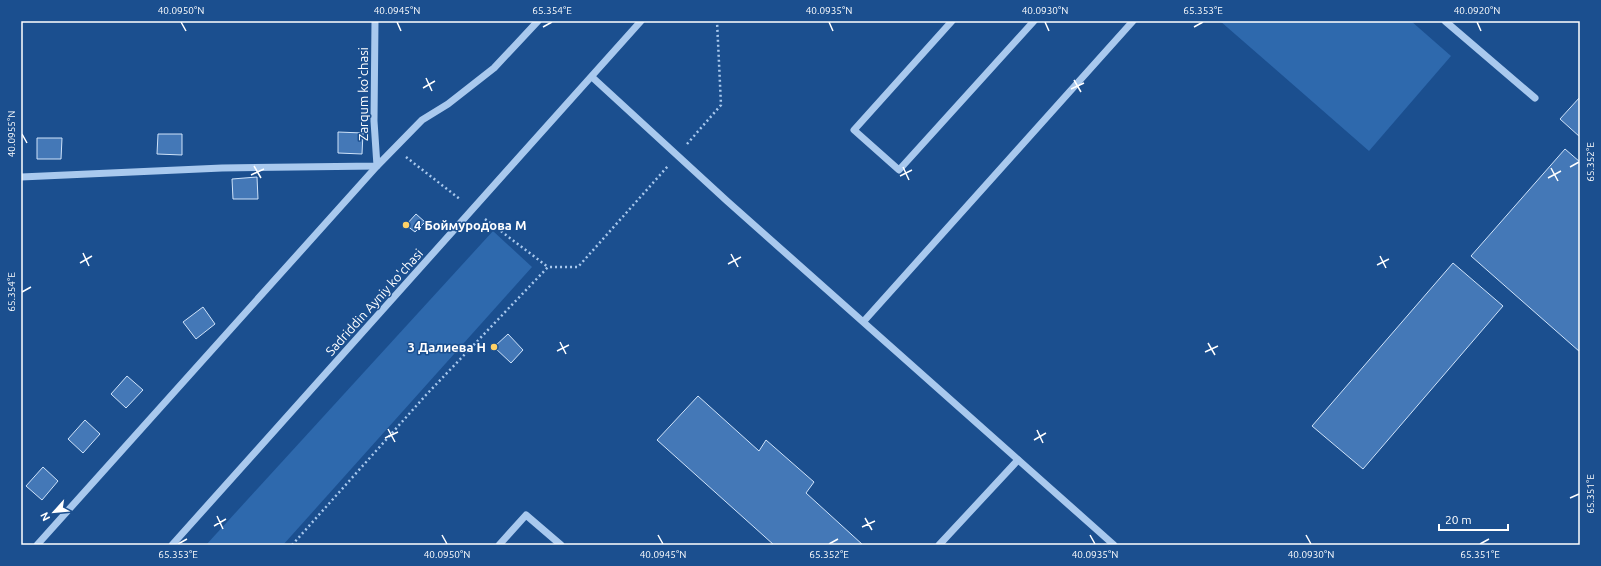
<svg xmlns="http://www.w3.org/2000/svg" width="1601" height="566" font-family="Ubuntu,sans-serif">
	<rect width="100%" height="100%" fill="#1b4f8f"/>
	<g fill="#2e69ad">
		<polygon points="1220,21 1411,21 1451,56 1369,151"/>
		<polygon points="493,231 532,267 283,545 206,545"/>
	</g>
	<g fill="#4478b7" stroke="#cfe3fa">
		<polygon points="1580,97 1580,137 1560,119"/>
		<polygon points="338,132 363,133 362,154 338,153"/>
		<polygon points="158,134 182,134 182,155 157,154"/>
		<polygon points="37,138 62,138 61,159 37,159"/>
		<polygon points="1565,149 1580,162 1580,352 1471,256"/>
		<polygon points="257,177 258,199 233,199 232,179"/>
		<polygon points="416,214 425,222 415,232 406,225"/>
		<polygon points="1453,263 1503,306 1363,469 1312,426"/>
		<polygon points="203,307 215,324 196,339 183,322"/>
		<polygon points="508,334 523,350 511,363 494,347"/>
		<polygon points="127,376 143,390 126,408 111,394"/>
		<polygon points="698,396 759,451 766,440 814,482 806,493 863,545 774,545 657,440"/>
		<polygon points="85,420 100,434 83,453 68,439"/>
		<polygon points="43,467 58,481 42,500 26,486"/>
	</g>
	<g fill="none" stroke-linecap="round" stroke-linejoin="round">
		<g stroke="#a9c9ee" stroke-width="2.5" stroke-dasharray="2 3" stroke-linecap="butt">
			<polyline points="687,144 721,105 717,21"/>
			<polyline points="406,157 461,200"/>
			<polyline points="485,219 548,267"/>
			<polyline points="292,545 426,395 548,267 578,267 668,166"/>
		</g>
		<g stroke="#a9c9ee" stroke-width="7">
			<polyline points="952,21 854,130 899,170 1034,21"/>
			<polyline points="1445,21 1535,98"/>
			<polyline points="592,77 727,201 1114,545"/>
			<polyline points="21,177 222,168 377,166 422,120 448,104 494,68 538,21"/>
			<polyline points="864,321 1133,21"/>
			<polyline points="37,545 377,166 374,121 375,21"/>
			<polyline points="172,545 641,21"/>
			<polyline points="499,545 526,515 561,545"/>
			<polyline points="939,545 1018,460"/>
		</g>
	</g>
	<path fill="none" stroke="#fff" stroke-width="1.5" d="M 181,22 L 186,31M 397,22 L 401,31M 829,22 L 833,31M 1045,22 L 1049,31M 1477,22 L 1481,31M 543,27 L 552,22M 1194,27 L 1203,22M 426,78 L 432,91M 1074,80 L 1081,92M 423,88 L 435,81M 1071,89 L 1084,83M 22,134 L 27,143M 254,166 L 261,178M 903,167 L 909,180M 1570,167 L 1579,162M 1551,168 L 1558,181M 251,175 L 264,169M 900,176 L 912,170M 1548,178 L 1561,171M 83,253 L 89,266M 731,254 L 738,267M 1380,256 L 1386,268M 80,263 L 92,256M 728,264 L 741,257M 1377,265 L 1389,259M 22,292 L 31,287M 560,342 L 566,354M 1208,343 L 1215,355M 557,351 L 569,345M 1205,352 L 1218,346M 388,429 L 395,442M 1037,430 L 1043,443M 385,438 L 398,432M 1034,440 L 1046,433M 1570,498 L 1579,494M 217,516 L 223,529M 865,518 L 872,530M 214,526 L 226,519M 862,527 L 875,521M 442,535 L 447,544M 658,535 L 663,544M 1090,535 L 1095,544M 1306,535 L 1311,544M 178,544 L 187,539M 829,544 L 838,539M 1480,544 L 1489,539"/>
	<g fill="#ffd166" stroke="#1b4f8f" stroke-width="1.5">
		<circle cx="406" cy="225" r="4"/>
		<circle cx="494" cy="347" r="4"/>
	</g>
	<g text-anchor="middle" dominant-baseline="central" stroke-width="3" stroke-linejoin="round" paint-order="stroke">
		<g font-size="13" fill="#fff" stroke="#1b4f8f">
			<text transform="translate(363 94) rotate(-90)">Zarqum ko'chasi</text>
			<text transform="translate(374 302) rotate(-48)">Sadriddin Ayniy ko'chasi</text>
		</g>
		<g font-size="13" font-weight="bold" fill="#fff" stroke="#1b4f8f" text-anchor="start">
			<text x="414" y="225">4 Боймуродова М</text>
			<text x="486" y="347" text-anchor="end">3 Далиева Н</text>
		</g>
	</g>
	<rect width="1601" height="566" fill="none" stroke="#1b4f8f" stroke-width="44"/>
	<g transform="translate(54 512) rotate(243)" stroke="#1b4f8f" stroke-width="3" paint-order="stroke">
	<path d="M0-3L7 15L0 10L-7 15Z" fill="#ffffff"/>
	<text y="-6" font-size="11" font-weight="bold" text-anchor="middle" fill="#ffffff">N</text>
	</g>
	<path d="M1439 524v6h69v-6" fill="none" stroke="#ffffff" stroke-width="2"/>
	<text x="1445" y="524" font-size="12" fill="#ffffff" stroke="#1b4f8f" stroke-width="3" paint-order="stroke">20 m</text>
	<rect x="22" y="22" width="1557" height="522" fill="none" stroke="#fff" stroke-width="1.5"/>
	<g font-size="10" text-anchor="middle" fill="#fff">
		<text x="181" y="14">40.0950°N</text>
		<text x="397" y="14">40.0945°N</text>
		<text x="552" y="14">65.354°E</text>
		<text x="829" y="14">40.0935°N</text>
		<text x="1045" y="14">40.0930°N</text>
		<text x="1203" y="14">65.353°E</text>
		<text x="1477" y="14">40.0920°N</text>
		<text transform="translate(11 134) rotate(-90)" y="4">40.0955°N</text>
		<text transform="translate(1590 162) rotate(-90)" y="4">65.352°E</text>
		<text transform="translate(11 292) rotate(-90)" y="4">65.354°E</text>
		<text transform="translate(1590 494) rotate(-90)" y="4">65.351°E</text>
		<text x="178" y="558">65.353°E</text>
		<text x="447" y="558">40.0950°N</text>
		<text x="663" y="558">40.0945°N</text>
		<text x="829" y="558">65.352°E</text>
		<text x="1095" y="558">40.0935°N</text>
		<text x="1311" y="558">40.0930°N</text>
		<text x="1480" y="558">65.351°E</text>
	</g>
</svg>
